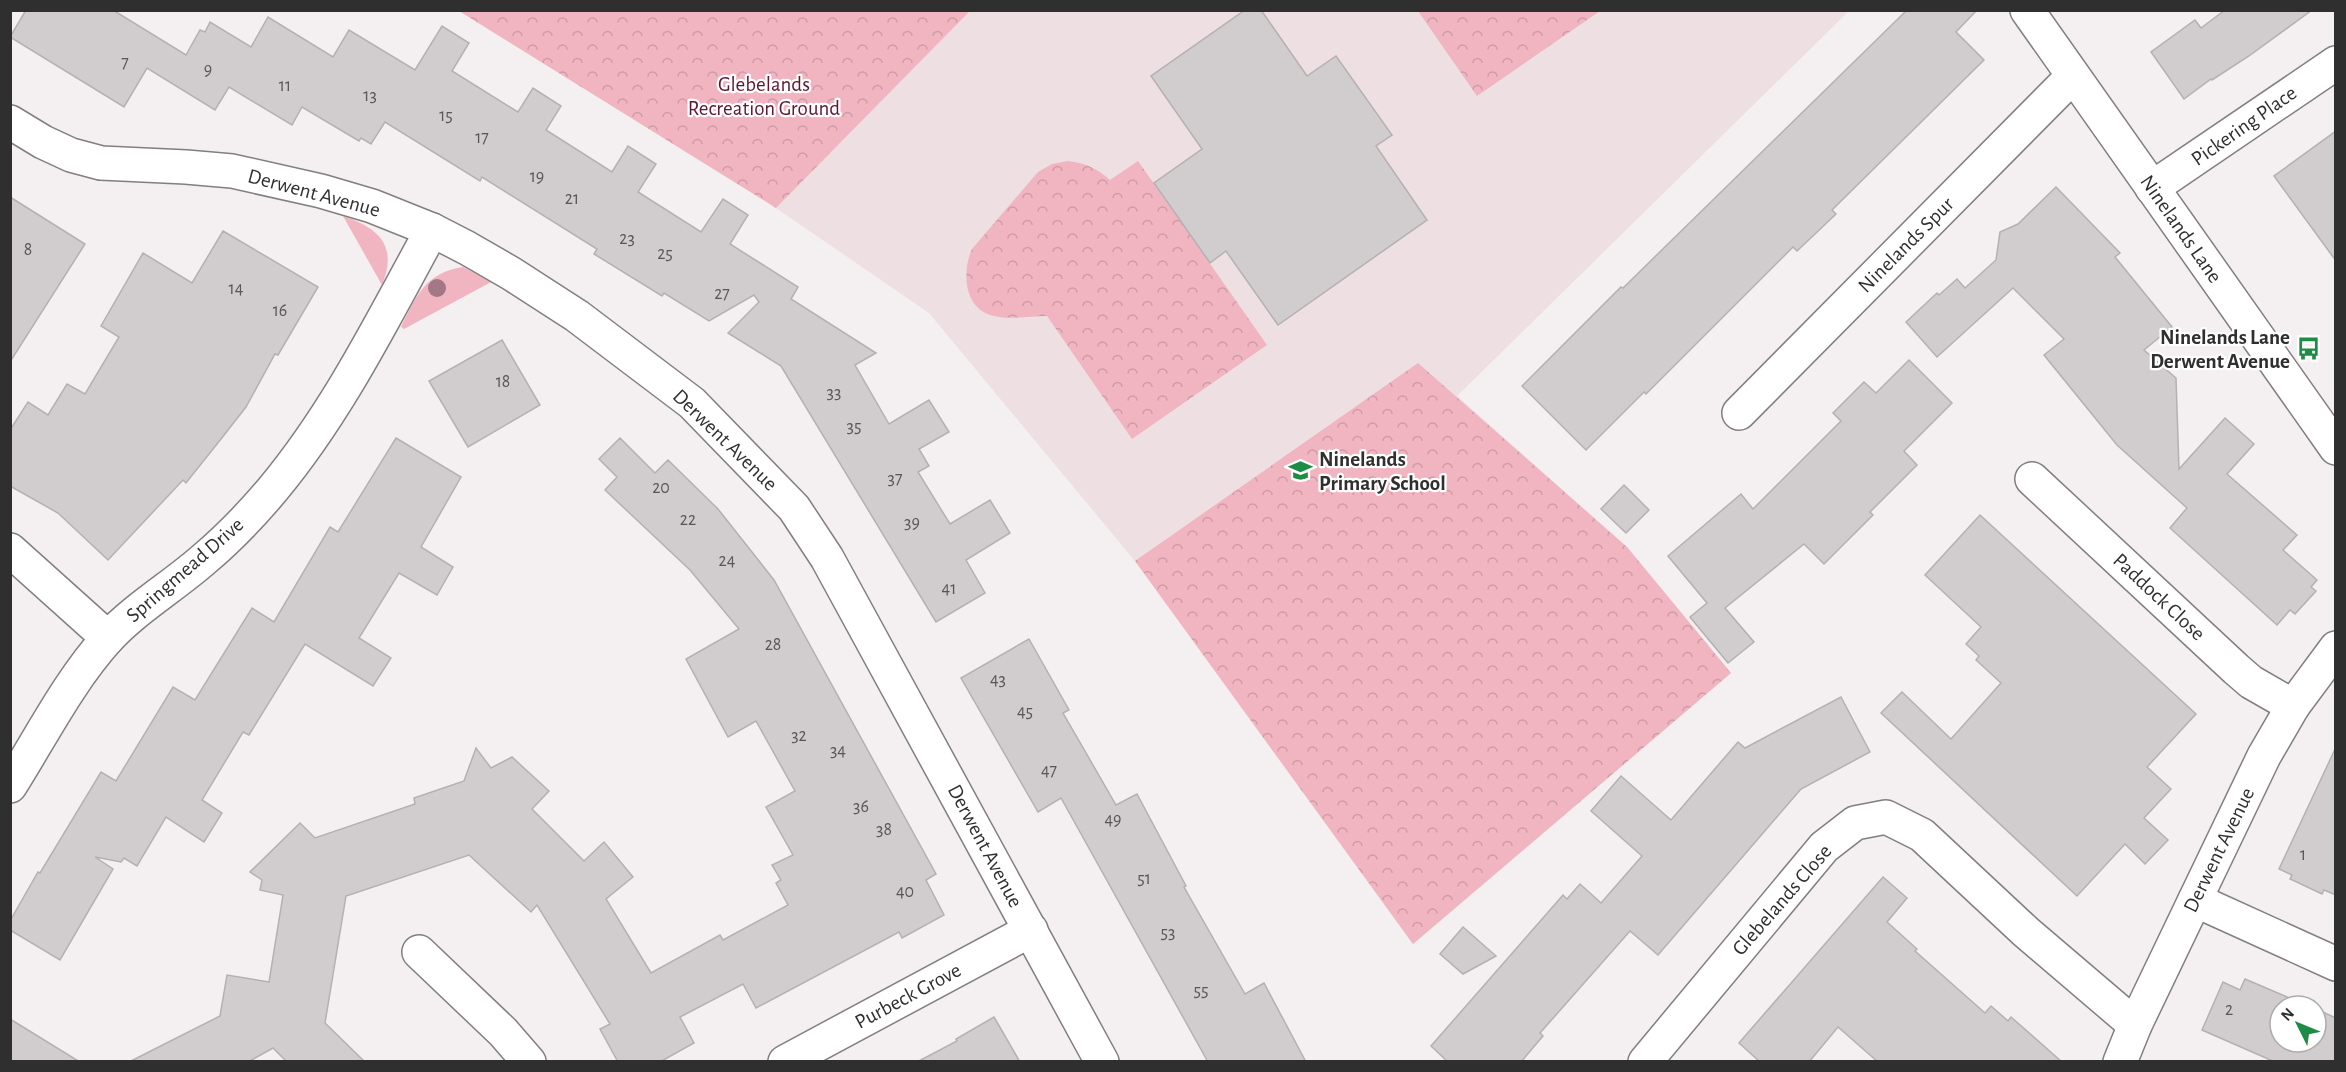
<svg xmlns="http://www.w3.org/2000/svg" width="2346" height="1072" font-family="'Alegreya Sans',sans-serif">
	<defs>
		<pattern id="forest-crowns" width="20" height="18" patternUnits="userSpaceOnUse" patternTransform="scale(1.5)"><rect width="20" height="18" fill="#f1b4c1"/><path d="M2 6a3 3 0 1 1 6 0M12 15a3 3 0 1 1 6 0" fill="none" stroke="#cf9ba6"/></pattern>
	</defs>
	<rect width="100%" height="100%" fill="#f4eff0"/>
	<polygon fill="#eddfe2" points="970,11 1849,11 1457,396 1627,547 1731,673 1413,944 1135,561 929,313 776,208"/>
	<g fill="#f1b4c1">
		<path d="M 343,216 C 379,228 398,246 382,285 Z"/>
		<path d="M 463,267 L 491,282 L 404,329 L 401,327 C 417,295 425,273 463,267 Z"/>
	</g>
	<g fill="url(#forest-crowns)">
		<polygon points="459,11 970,10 970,11 776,208"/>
		<polygon points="1418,11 1600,11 1477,96"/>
		<path d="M 1068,161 C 1086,163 1096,168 1110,180 L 1138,161 L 1267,345 L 1132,439 L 1047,316 C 1030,316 1010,320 994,316 C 963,309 962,271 972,249 L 1038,172 L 1052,164 Z"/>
		<polygon points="1418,363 1627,547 1731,673 1413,944 1135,561"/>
	</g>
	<g fill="#d1cccd" stroke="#b5b0b1" stroke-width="1.5">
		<polygon points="26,10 113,10 186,55 200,30 205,32 210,22 251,47 268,17 333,57 349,30 415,70 442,26 469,43 452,71 518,112 533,88 561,106 546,130 612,172 628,146 656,164 638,192 701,232 723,199 748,215 730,244 798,287 791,299 876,353 855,365 889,424 929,400 949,432 919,449 929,466 918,472 950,524 990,500 1010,533 966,560 985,593 936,622 781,366 728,333 759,302 754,295 709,321 664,293 662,296 594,254 597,249 482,177 480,181 385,122 371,144 361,138 359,141 302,107 292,125 229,87 215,110 147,68 124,107 10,37"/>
		<polygon points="1245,10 1261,10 1307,76 1336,56 1392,135 1376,146 1427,220 1278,325 1226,251 1210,263 1154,183 1202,149 1151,76"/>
		<polygon points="1907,10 1977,10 1956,32 1984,60 1832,210 1836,214 1815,234 1797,251 1793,247 1646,394 1644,392 1586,450 1522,386 1621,287 1623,288"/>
		<polygon points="2225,10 2312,10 2249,56 2212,80 2211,79 2184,99 2151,52 2195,20 2201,28"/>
		<polygon points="2336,131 2336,261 2274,176"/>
		<polygon points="2056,187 2120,253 2115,257 2172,327 2144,350 2176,378 2179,469 2225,418 2254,444 2227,474 2297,535 2283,550 2317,580 2311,587 2316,591 2295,614 2290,610 2277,625 2170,528 2187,508 2117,445 2044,355 2064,339 2013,288 1937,357 1906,322 1937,293 1939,295 1957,279 1965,288 1996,260 2000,232 2018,224"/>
		<polygon points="10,197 85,244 10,362"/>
		<polygon points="223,231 318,287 278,355 275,354 246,407 221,439 186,483 183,480 108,560 58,513 10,486 10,430 28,402 48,415 67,384 85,394 119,337 101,326 143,253 192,283"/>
		<polygon points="502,340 540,405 468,447 429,381"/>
		<polygon points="1909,360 1952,403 1904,451 1917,465 1870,512 1873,515 1824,564 1804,544 1725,608 1754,642 1728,663 1690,617 1707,603 1668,556 1741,494 1753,509 1841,421 1833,413 1864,382 1876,393"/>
		<polygon points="396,438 461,477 421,547 453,567 437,595 399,573 359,638 391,658 373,686 305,644 249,735 243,732 202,800 222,813 204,842 166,817 137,866 124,858 121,862 95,857 113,869 60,960 10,930 10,921 38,872 40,873 101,772 116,781 173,687 195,700 252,608 274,622 330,527 338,532"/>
		<polygon points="620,438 655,473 668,460 718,509 774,580 936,874 926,880 944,915 902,938 899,932 756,1008 743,984 680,1017 694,1043 660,1062 618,1062 600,1029 610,1024 537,905 531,912 469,855 346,896 325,1023 365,1062 287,1062 273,1048 248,1062 129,1062 220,1016 227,975 269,982 283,895 260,890 262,880 250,872 300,823 315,838 415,804 414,798 464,781 476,748 491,768 512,757 549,791 532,809 584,861 604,842 633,877 606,899 651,973 720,935 723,940 788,905 776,883 781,880 772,865 793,855 766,807 795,791 756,721 728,737 686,659 739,629 690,570 605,490 617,477 599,459"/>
		<polygon points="1624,485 1649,510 1626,533 1601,509"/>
		<polygon points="1980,515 2196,714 2147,767 2171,789 2144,818 2168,840 2145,864 2125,844 2077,896 1881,713 1902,692 1951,739 2001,683 1976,660 1979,656 1966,644 1981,627 1925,575"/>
		<polygon points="1029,639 1069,710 1063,713 1116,805 1137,794 1186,886 1184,887 1245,994 1264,983 1306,1062 1208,1062 1061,798 1038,812 961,678"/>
		<polygon points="1841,697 1870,752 1801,789 1658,955 1630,931 1540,1033 1543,1036 1521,1062 1448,1062 1431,1046 1563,895 1567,899 1580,884 1601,903 1642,856 1591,811 1621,776 1671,820 1738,742 1745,748"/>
		<polygon points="2336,747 2336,895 2324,890 2322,894 2290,879 2292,875 2279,869"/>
		<polygon points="1883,877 1907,898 1887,922 1917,949 1915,951 1985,1013 1991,1006 2008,1021 2011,1017 2062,1062 1878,1062 1838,1027 1809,1062 1760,1062 1739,1043"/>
		<polygon points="1463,927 1496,956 1463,974 1440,954"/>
		<polygon points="2245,979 2308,1006 2280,1006 2280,1042 2316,1042 2316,1009 2336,1018 2336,1062 2275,1062 2202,1030 2223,982 2240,990"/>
		<polygon points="994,1017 1020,1062 917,1062 957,1041 956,1039"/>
		<polygon points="10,1019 80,1062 10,1062"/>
	</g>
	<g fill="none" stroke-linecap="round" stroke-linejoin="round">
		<defs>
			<g id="minor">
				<polyline points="2027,10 2336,448"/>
				<polyline points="10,122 43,142 71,155 101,163 186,167 232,171 321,191 372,206 432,230 467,248 512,274 577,316 692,403 794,508 827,558 1102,1062"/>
				<polyline points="2152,188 2336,63"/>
				<polyline points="1739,413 2073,76"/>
				<polyline points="2032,479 2236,669 2251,682 2293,706"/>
				<polyline points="10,550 108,638"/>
				<path d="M 10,786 C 41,737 69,681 108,638 C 136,608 172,587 203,560 C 228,539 252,514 273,489 C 338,411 383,319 432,230"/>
				<polyline points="2195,900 2336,964"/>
				<polyline points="419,952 503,1032 529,1062"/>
				<polyline points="785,1062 1031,930"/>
				<polyline points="1645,1062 1824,847 1855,823 1886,817 1922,835 2026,932 2135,1025"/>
				<polyline points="2120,1062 2135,1025 2264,756 2293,706 2336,648"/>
			</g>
		</defs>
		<use href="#minor" stroke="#837e7f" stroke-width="36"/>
		<use href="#minor" stroke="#fff" stroke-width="33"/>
	</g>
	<circle fill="#a27886" cx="437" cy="288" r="9"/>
	<defs>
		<symbol id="bus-bare" viewBox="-9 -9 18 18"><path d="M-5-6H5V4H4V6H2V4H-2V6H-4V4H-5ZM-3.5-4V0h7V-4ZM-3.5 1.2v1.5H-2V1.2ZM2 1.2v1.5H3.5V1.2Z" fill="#1e8c44" stroke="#fff" stroke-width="2.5" paint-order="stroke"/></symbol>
		<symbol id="school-bare" viewBox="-9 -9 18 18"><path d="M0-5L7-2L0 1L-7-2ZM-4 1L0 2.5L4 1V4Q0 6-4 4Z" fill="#1e8c44" stroke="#fff" stroke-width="2.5" paint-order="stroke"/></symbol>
	</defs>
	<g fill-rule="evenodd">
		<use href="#bus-bare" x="2292" y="332" width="33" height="33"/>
		<use href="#school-bare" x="1284" y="454" width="33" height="33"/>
	</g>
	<g text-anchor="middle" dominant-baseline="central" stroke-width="4.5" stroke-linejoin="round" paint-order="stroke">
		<g font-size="18" fill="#585656">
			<text x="125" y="63">7</text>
			<text x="208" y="70">9</text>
			<text x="285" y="86">11</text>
			<text x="370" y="96">13</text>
			<text x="446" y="116">15</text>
			<text x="482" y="138">17</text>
			<text x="537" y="177">19</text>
			<text x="572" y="199">21</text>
			<text x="627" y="239">23</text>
			<text x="28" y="250">8</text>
			<text x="665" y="254">25</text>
			<text x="236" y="289">14</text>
			<text x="722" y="294">27</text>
			<text x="280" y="311">16</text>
			<text x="503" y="382">18</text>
			<text x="834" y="393">33</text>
			<text x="854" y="427">35</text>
			<text x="895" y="479">37</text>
			<text x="661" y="488">20</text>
			<text x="688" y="520">22</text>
			<text x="912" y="523">39</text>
			<text x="727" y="561">24</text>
			<text x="949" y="589">41</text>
			<text x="773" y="645">28</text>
			<text x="998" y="680">43</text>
			<text x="1025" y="712">45</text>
			<text x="799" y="736">32</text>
			<text x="838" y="751">34</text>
			<text x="1049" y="771">47</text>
			<text x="861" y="807">36</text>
			<text x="1113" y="820">49</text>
			<text x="884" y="830">38</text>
			<text x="2303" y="855">1</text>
			<text x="1144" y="879">51</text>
			<text x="905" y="892">40</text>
			<text x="1168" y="933">53</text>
			<text x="1201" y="991">55</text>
			<text x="2229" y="1010">2</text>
		</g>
		<g font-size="21" fill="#5e1730" stroke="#fff">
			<text x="764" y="84">Glebelands<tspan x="764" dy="24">Recreation Ground</tspan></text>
		</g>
		<g font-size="21" fill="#302f2f" stroke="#fff">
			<text transform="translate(2244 126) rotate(-35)">Pickering Place</text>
			<text transform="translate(314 193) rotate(15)">Derwent Avenue</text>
			<text transform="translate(2181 229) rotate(55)">Ninelands Lane</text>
			<text transform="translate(1906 245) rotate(-45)">Ninelands Spur</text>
			<text transform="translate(725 440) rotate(44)">Derwent Avenue</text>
			<text transform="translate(185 570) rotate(-41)">Springmead Drive</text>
			<text transform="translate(2159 597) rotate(43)">Paddock Close</text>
			<text transform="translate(985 846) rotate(62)">Derwent Avenue</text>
			<text transform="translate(2219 850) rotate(-64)">Derwent Avenue</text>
			<text transform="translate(1782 900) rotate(-49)">Glebelands Close</text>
			<text transform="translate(908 996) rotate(-28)">Purbeck Grove</text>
		</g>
		<g font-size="21" font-weight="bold" fill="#302f2f" stroke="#fff" text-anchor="end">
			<text x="2290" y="337">Ninelands Lane<tspan x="2290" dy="24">Derwent Avenue</tspan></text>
			<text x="1319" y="459" text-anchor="start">Ninelands<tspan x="1319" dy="24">Primary School</tspan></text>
		</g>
	</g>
	<rect width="2346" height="1072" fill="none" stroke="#302f2f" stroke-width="24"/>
	<g transform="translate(2298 1024) rotate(313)"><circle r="28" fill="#ffffff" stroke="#acacac" stroke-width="1.5"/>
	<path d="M0-4.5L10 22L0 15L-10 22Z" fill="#1e8c44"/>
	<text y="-9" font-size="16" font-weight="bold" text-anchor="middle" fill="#302f2f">N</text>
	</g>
</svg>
